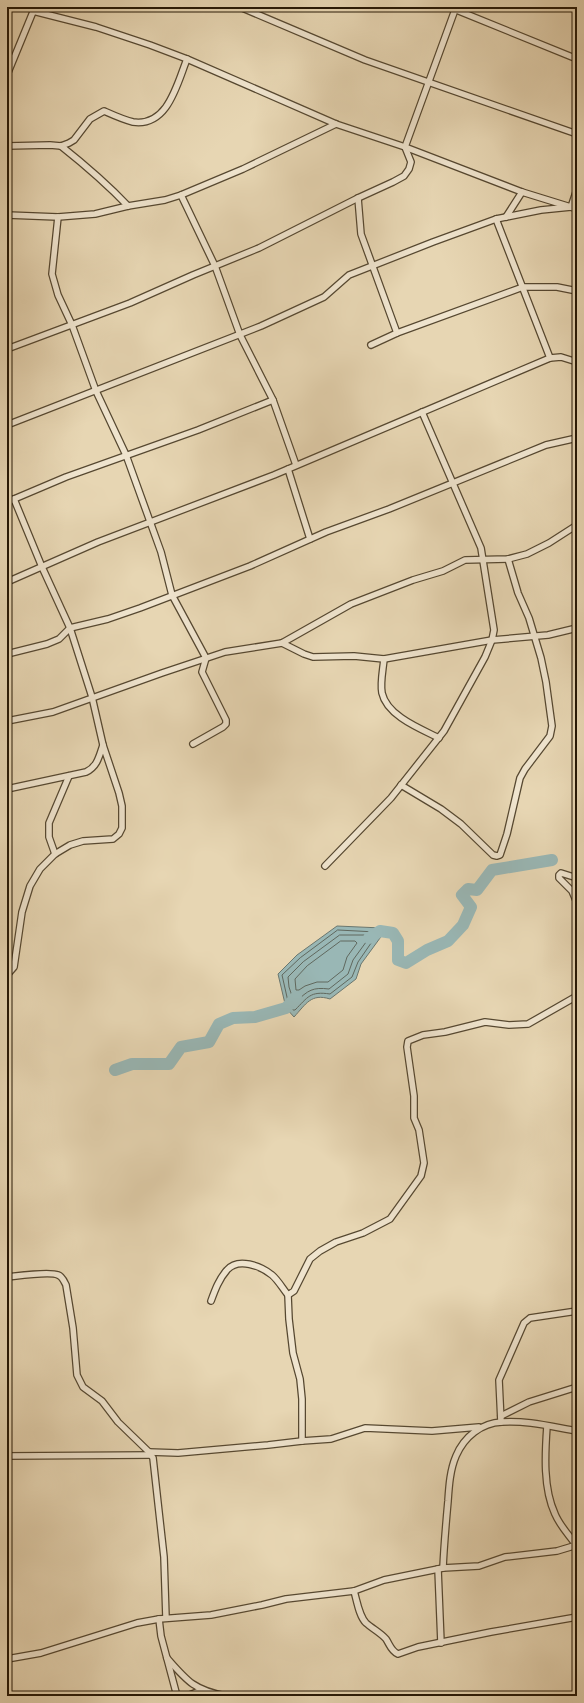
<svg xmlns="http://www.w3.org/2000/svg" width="584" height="1703" font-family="'IM FELL French Canon',serif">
	<rect width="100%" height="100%" fill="#e7d6b3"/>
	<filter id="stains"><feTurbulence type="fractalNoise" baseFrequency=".005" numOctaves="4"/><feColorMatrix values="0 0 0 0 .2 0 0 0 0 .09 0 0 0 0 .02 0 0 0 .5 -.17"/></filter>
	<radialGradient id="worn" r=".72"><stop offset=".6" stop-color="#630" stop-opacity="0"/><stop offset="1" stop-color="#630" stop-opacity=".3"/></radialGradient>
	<path fill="#99b7b5" stroke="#6b776f" d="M 337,926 L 382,928 L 383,934 L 361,964 L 356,979 L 330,999 C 311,993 306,1004 294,1017 L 286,1008 L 278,974 L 297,955 Z"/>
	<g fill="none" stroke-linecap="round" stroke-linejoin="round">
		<g stroke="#60685e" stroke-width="1">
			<path d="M 338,930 L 376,932 L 378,933 L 358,962 L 352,977 L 330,994 C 310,991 308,997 295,1010 L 293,1010 L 289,1006 L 282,975 L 300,958 Z"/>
			<path d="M 340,935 L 367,935 L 369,938 L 353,960 L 348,974 L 329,989 C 313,987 308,990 296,1002 L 294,1002 L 289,987 L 288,977 L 303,962 Z"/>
			<polygon points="341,941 355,941 357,943 347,957 343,970 328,982 317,982 305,986 299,990 296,990 295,979 307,966"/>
		</g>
		<g stroke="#99b7b5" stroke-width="12">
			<polyline points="369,938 380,931 393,933 398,941 398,960 406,963 427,950 448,941 463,925 471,907 462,895 468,889 477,890 492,870 552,860"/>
			<polyline points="115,1070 132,1064 169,1064 181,1047 209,1042 219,1024 233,1018 255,1017 286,1008 296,997"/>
		</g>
		<defs>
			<g id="minor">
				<polyline points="240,7 365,60 577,134"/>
				<polyline points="449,7 577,59"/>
				<polyline points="33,11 96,27 150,45 187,59 336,124 405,147 522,192 577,209"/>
				<polyline points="7,75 35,7"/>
				<path d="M 7,146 L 50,145 L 61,146 L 69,143 L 74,140 L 90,119 L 104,111 C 113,115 124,120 133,122 C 168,127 177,84 187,59"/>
				<path d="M 61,146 C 85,165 107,184 128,206"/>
				<polyline points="181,195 215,266 240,335 273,400 296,465"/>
				<polyline points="358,198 361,234 397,333"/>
				<polyline points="7,215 58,217 95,214 128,206 165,200 181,195 243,169 336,124"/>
				<polyline points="58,217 52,274 58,295 72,325 96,391 126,455 161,552 172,595 206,658 202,672 226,720 226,724 223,727 193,744"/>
				<polyline points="506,217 522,192"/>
				<polyline points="496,219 550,358"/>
				<polyline points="371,345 397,333 523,287 557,287 577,291"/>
				<polyline points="7,349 130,303 193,275 259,248 358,198 393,182 404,176 409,169 411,162 405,147 456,7"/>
				<polyline points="7,425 261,326 324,297 349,275 433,242 496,219 541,210 571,207 577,189"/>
				<polyline points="288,469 310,539"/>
				<polyline points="7,502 66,477 198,430 273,400"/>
				<polyline points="7,582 98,542 274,475 550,358 561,357 577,362"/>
				<polyline points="282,643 304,654 313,657 354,656 384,659 492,640 548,635 577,628"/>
				<polyline points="7,654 47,644 59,639 70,628 108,619 140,608 250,566 326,532 389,509 546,445 577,438"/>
				<path d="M 384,659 C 383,670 380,683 382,693 C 387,716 421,729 439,738"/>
				<polyline points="7,721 53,712 162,673 225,652 282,643 351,604 413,580 443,571 465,560 508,559 527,554 549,543 577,525"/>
				<polyline points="401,785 441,809 461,824 493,855 497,856 500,855 507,834 520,778 525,769 550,736 552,726 546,682 541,658 529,618 518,593 508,559"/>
				<path d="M 7,789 L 86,772 C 97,767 99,757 103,745"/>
				<polyline points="55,854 49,837 49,823 69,776"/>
				<polyline points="325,866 391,798 444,731 485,657 492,640 494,630 481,548 422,412"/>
				<polyline points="577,878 561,873 559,875 559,878 572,891 577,903"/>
				<polyline points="577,936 577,957"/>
				<polyline points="7,975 14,967 22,912 30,886 40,869 55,854 70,845 83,841 113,839 119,834 122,828 122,806 119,793 103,745 92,697 70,628 42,567 14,499"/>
				<path d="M 7,1277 C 17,1276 50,1271 58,1275 C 62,1276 64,1281 66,1285 L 73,1328 L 77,1375 L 83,1387 L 102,1401 L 118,1422 L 149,1452 L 153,1458 L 164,1557 L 166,1618"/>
				<polyline points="288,1295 294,1291 310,1259 320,1251 336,1242 363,1233 390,1219 421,1176 424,1163 419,1130 414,1118 414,1096 407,1047 408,1041 423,1035 445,1032 485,1022 509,1025 528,1024 577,996"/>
				<path d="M 211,1301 C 215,1290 219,1279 227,1270 C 238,1257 261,1266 272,1275 C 278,1280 283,1289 288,1295 L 289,1319 L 293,1353 L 300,1379 L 302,1399 L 302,1441"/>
				<polyline points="501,1416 529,1402 577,1387"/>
				<polyline points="501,1422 499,1380 524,1323 530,1318 577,1311"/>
				<path d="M 547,1426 C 545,1454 543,1488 555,1514 C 560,1526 569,1535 576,1545"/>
				<polyline points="149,1452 178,1453 268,1445 302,1441 331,1439 365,1428 432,1431 479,1427"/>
				<polyline points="7,1456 151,1455"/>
				<path d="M 443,1568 C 444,1545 446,1523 448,1501 C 449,1486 450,1470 456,1456 C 464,1437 481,1423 502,1422 C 526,1420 553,1427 577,1431"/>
				<polyline points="438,1569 441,1643"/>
				<path d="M 354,1591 C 357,1601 359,1616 366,1623 C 373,1629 381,1633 386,1639 C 390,1645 391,1651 398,1654 L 418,1647 L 491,1632 L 577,1617"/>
				<polyline points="159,1619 161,1636 177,1696"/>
				<path d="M 167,1658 C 187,1681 194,1690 226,1696"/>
				<polyline points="7,1659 41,1653 137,1623 159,1619 211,1615 262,1605 286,1599 354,1591 384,1580 443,1568 479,1566 505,1557 557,1551 577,1545"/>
				<polyline points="187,1696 202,1690"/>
			</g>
		</defs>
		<use href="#minor" stroke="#564831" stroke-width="8"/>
		<use href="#minor" stroke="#efe4ce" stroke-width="5.5"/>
	</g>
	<rect width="584" height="1703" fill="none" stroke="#e7d6b3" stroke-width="24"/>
	<rect x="8" y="8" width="568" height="1687" fill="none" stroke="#261806" stroke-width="2"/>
	<rect x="12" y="12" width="560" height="1679" fill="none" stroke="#261806"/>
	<rect width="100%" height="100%" filter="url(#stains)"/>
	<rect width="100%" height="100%" fill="url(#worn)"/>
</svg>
